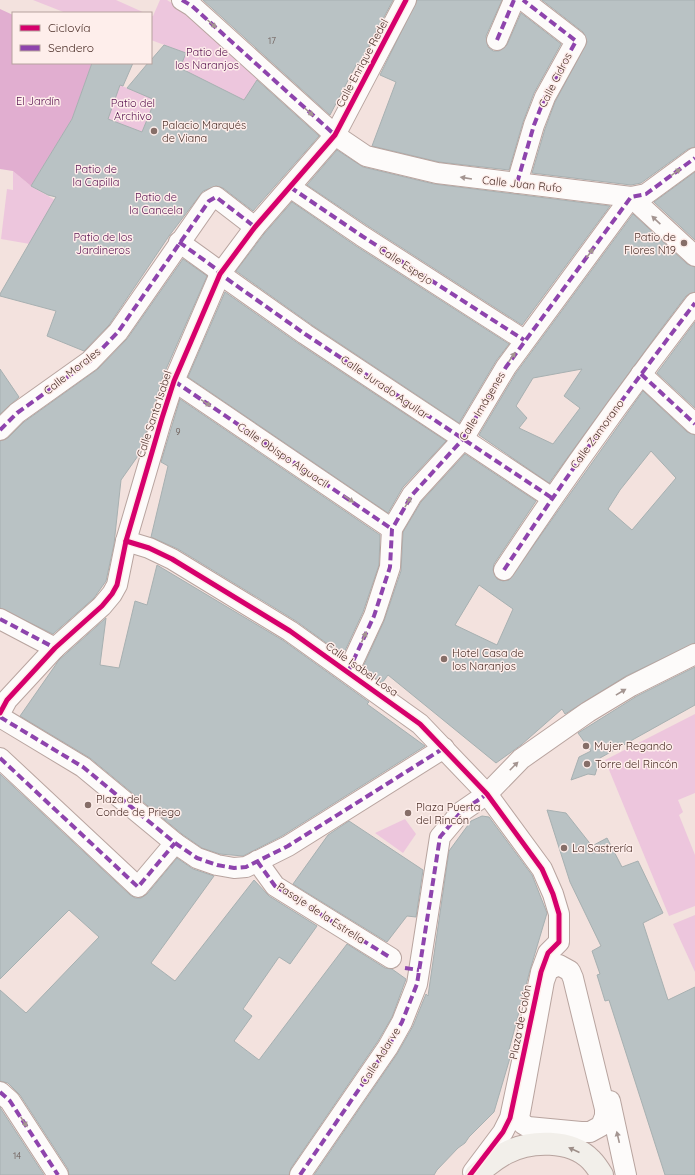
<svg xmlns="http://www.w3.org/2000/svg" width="695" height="1175" font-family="Quicksand,sans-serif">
	<rect width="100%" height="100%" fill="#f3e2de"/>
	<g fill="#edc6dd">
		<polygon points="33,0 116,0 145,13 66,13"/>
		<polygon points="160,0 167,0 181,9 259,78 244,100 180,68 186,53 151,40 151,16 153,16"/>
		<polygon points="120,85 155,100 142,132 108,119"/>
		<polygon points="13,171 31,186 55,200 30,244 1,239 7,189 13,190"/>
		<polygon points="695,714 695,793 678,800 683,812 679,815 695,855 695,906 669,916 605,760"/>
		<polygon points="405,819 416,834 403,853 375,833"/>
		<polygon points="695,915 695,972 673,924"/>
	</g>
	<polygon fill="#e1aed0" points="0,9 13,15 13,63 92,63 72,119 31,186 13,171 0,169"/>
	<g fill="#b9c2c4" stroke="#a7b0b1" fill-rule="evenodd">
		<polygon points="203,0 393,0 358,66 356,65 330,115"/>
		<polygon points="417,0 502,0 486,36 488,47 493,51 499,51 507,45 521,13 561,44 534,93 523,122 509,170 439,162 372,146 396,82 380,75"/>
		<polygon points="542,0 695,0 695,147 688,149 641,183 631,185 532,173 545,129 555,102 587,42 583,32"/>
		<polygon points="164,45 186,53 180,68 244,100 257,80 319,136 253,211 223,188 216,186 203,191 169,236 109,325 84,351 47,336 56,311 0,296 0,294 56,197 48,195 31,186 72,119 92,63 133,63 123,86 120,85 108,119 142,132 155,100 127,88 148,63 151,63 151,60"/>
		<polygon points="337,150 363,167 434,184 610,206 522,325 368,226 307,185"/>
		<polygon points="695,172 695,240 654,202"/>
		<polygon points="292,202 356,246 509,344 496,361 459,423 312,325 236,271 264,234"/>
		<path d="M 633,214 L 687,264 L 695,267 L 695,292 L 686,296 L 661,329 L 549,483 L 479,435 L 516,373 ZM 582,369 L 564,396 L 580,408 L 553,444 L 519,428 L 527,418 L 516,406 L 533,378 Z"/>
		<polygon points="183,259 207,276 163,376 140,453 121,480 114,544 106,581 94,598 53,634 0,608 0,441 8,438 24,422 98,369 127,339"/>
		<polygon points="225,292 299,344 446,441 403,487 388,513 188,377"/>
		<polygon points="695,322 695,408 657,373"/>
		<polygon points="0,369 19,397 0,414"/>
		<path d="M 643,391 L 687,432 L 695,435 L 695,643 L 626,676 L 565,714 L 562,709 L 521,745 L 496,763 L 388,675 L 382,683 L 362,669 L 384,621 L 401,571 L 403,532 L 421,502 L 465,454 L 536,501 L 494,564 L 493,570 L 497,579 L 503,581 L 509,580 ZM 651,451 L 676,478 L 632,530 L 608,509 L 620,490 ZM 479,585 L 513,609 L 497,645 L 455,625 Z"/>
		<polygon points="180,399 380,535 379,565 363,612 343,655 296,621 178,549 151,537 168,466 161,462"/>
		<polygon points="157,565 284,641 369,702 367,704 425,746 282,836 243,856 220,854 202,848 182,834 90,758 20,716 59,660 106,618 100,665 119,668 135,601 147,605"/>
		<polygon points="695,667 695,705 600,758 595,775 588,774 571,780 579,757 591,751 578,733 637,696"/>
		<polygon points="0,774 130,895 135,898 141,898 147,894 177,858 193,869 214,876 151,963 175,981 254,880 269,896 317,926 290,964 279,957 243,1009 252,1016 234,1041 259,1060 347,944 385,968 392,969 406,979 392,1017 378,1041 291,1168 289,1175 69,1175 68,1169 20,1095 8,1083 0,1081 0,990 26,1013 99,937 69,910 0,979"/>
		<polygon points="547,810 566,813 592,846 607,838 622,867 638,861 663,913 643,923 668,1000 695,987 695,1175 665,1175 609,1000 605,1001 597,975 600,974 592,951 601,946 570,882"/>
		<polygon points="482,816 489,817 532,875 547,913 530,970 509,1050 512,1051 494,1112 469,1137 465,1143 458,1148 437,1170 434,1175 314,1175 397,1054 413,1026 426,994 428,996 449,851 471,821"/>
		<polygon points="349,821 423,870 416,917 407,916 387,942 293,884 328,835"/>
		<polygon points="0,1107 1,1109 44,1175 0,1175"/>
	</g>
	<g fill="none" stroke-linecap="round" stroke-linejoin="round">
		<defs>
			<g id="street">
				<polyline points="182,0 192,6 335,135 366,156 437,173 631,197 695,256"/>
				<polyline points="497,40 514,0"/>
				<polyline points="517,183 534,125 545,97 576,41 523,0"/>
				<polyline points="290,187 362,236 524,340"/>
				<polyline points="179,242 215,268 220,274 305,334 552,498"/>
				<polyline points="641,374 695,424"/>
				<polyline points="174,381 392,529"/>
				<polyline points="0,430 17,413 90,361 118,332 209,201 216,197 255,227"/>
				<polyline points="126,541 149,548 172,559 290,631 420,724 487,794 542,869 553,894 559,914 559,942 548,953 541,972 510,1118 503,1132 473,1172"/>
				<path d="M 504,570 C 565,478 628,390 695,303"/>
				<polyline points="0,619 55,648"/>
				<polyline points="348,672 374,616 390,567 392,529 412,495 463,439 506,367 631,197 646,194 695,158"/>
				<polyline points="0,713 7,700 55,648 102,606 112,594 117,585 126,541 162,418 174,381 220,274 255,227 335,135 406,0"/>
				<polyline points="0,717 83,767 175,843 197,858 217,865 234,868 246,867 288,846 444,748"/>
				<polyline points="0,758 138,887 175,843"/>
				<polyline points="257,861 275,886 391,958"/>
				<polygon points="559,965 570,971 573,978 605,1109 605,1116 601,1126 590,1132 581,1132 528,1127 523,1124 519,1118 544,981 548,970"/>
				<polyline points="0,1092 10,1101 58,1175"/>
				<polyline points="610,1101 626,1175"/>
				<polyline points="300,1175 388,1047 402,1022 417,984 440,837 461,812 487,794 521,759 588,712 631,686 695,654"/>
			</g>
			<path id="secondary" d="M 476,1175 C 485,1167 495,1159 506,1153 C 530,1140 571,1139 591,1160 C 595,1164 599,1170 602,1175"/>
		</defs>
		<use href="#street" stroke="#b8a49f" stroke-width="22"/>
		<use href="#secondary" stroke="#b8a49f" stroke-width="24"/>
		<use href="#street" stroke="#fdfbfa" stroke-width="20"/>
		<use href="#secondary" stroke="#f2efea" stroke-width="22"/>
		<g stroke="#8e44ad" stroke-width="4" stroke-dasharray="8 4" stroke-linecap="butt">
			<polyline points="182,0 192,6 335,135"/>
			<polyline points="497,40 514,0"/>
			<polyline points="517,183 534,125 545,97 576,41 523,0"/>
			<polyline points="290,187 362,236 524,340"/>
			<polyline points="179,242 215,268 220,274 305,334 552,498"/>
			<polyline points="641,374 695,424"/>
			<polyline points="174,381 392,529"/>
			<polyline points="0,430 17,413 90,361 118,332 209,201 216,197 255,227"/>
			<path d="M 504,570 C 565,478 628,390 695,303"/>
			<polyline points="0,619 55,648"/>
			<polyline points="348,672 374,616 390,567 392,529 412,495 463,439 506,367 631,197 646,194 695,158"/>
			<polyline points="0,717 83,767 175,843 197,858 217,865 234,868 246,867 288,846 444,748"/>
			<polyline points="0,758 138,887 175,843"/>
			<polyline points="257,861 275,886 391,958"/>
			<polyline points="405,968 419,970"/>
			<polyline points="0,1092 10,1101 58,1175"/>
			<polyline points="300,1175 388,1047 402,1022 417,984 440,837 461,812 487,794"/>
		</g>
		<defs>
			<g id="cycleway">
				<polyline points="126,541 149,548 172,559 290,631 420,724 487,794 542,869 553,894 559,914 559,942 548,953 541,972 510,1118 503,1132 470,1175"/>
				<polyline points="0,713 7,700 55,648 102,606 112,594 117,585 126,541 162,418 174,381 220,274 255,227 335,135 406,0"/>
			</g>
		</defs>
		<use href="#cycleway" stroke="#feeeeb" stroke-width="8"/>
		<use href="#cycleway" stroke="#d6006c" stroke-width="5"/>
	</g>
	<defs><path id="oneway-solid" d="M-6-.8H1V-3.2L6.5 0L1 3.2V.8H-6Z"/></defs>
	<g fill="#a49591">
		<use href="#oneway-solid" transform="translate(212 24) rotate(42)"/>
		<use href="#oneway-solid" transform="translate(309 112) rotate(42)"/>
		<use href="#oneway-solid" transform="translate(676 172) rotate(-36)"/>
		<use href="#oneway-solid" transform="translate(466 178) rotate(-171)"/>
		<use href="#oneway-solid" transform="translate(656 220) rotate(-137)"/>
		<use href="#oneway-solid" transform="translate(590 253) rotate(-53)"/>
		<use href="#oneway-solid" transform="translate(512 357) rotate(-55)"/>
		<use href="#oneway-solid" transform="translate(206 403) rotate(34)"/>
		<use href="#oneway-solid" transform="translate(349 499) rotate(34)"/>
		<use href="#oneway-solid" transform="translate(408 502) rotate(-59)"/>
		<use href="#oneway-solid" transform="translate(364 637) rotate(-65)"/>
		<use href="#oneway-solid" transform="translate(621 692) rotate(-31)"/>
		<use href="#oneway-solid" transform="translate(514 766) rotate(-45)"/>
		<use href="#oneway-solid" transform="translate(24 1122) rotate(57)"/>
		<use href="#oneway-solid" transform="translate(618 1137) rotate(-103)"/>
	</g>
	<use fill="#9e8f89" href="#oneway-solid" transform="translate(574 1150) rotate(-156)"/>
	<g fill="#866e68" stroke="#feeeeb" stroke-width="1.5">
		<circle cx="154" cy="131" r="4"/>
		<circle cx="684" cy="243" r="4"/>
		<circle cx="444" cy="659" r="4"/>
		<circle cx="586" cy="746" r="4"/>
		<circle cx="587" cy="764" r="4"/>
		<circle cx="88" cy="805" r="4"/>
		<circle cx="408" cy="813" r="4"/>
		<circle cx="564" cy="848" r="4"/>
	</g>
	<g text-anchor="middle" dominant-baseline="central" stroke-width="3" stroke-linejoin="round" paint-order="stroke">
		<g font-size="9" fill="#66544f">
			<text x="272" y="40">17</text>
			<text x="178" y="431">9</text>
			<text x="17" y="1155">14</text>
		</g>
		<g font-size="11" fill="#57114f" stroke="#feeeeb">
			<text x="207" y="52">Patio de<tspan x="207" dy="13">los Naranjos</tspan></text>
			<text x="38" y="101">El Jardín</text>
			<text x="133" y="103">Patio del<tspan x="133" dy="13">Archivo</tspan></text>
			<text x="96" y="169">Patio de<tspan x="96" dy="13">la Capilla</tspan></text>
			<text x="156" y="197">Patio de<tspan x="156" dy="13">la Cancela</tspan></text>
			<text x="103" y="237">Patio de los<tspan x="103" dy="13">Jardineros</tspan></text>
		</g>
		<g font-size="11" fill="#4b2f28" stroke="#feeeeb">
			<text transform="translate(362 63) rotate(-62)">Calle Enrique Redel</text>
			<text transform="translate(555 80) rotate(-63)">Calle Cidros</text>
			<text transform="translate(522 184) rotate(6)">Calle Juan Rufo</text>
			<text transform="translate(406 265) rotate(33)">Calle Espejo</text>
			<text transform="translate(72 371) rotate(-38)">Calle Morales</text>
			<text transform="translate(385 387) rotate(34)">Calle Jurado Aguilar</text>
			<text transform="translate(482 406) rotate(-59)">Calle Imágenes</text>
			<text transform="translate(154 414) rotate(-72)">Calle Santa Isabel</text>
			<text transform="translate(597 434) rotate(-54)">Calle Zamorano</text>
			<text transform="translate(283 455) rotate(34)">Calle Obispo Alguacil</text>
			<text transform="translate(362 669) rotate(35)">Calle Isabel Losa</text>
			<text transform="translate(321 913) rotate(33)">Pasaje de la Estrella</text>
			<text transform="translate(520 1022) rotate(-79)">Plaza de Colón</text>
			<text transform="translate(380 1056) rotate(-58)">Calle Adarve</text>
		</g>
		<g font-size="11" fill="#4b2f28" stroke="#feeeeb" text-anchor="start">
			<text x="162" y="125">Palacio Marqués<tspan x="162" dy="13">de Viana</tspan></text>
			<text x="676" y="237" text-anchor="end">Patio de<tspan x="676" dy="13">Flores N19</tspan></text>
			<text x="452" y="653">Hotel Casa de<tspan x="452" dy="13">los Naranjos</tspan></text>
			<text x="594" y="746">Mujer Regando</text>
			<text x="595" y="764">Torre del Rincón</text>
			<text x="96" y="799">Plaza del<tspan x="96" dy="13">Conde de Priego</tspan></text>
			<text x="416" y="807">Plaza Puerta<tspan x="416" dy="13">del Rincón</tspan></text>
			<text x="572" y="848">La Sastrería</text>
		</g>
	</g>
	<rect x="12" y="12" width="140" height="52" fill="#feeeeb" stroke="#b6a29d"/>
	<rect x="20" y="25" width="20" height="6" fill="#d6006c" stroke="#b6a29d"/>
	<text x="48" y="32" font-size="12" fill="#4b2f28">Ciclovía</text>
	<rect x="20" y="45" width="20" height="6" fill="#8e44ad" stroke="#b6a29d"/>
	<text x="48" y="52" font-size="12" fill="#4b2f28">Sendero</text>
</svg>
